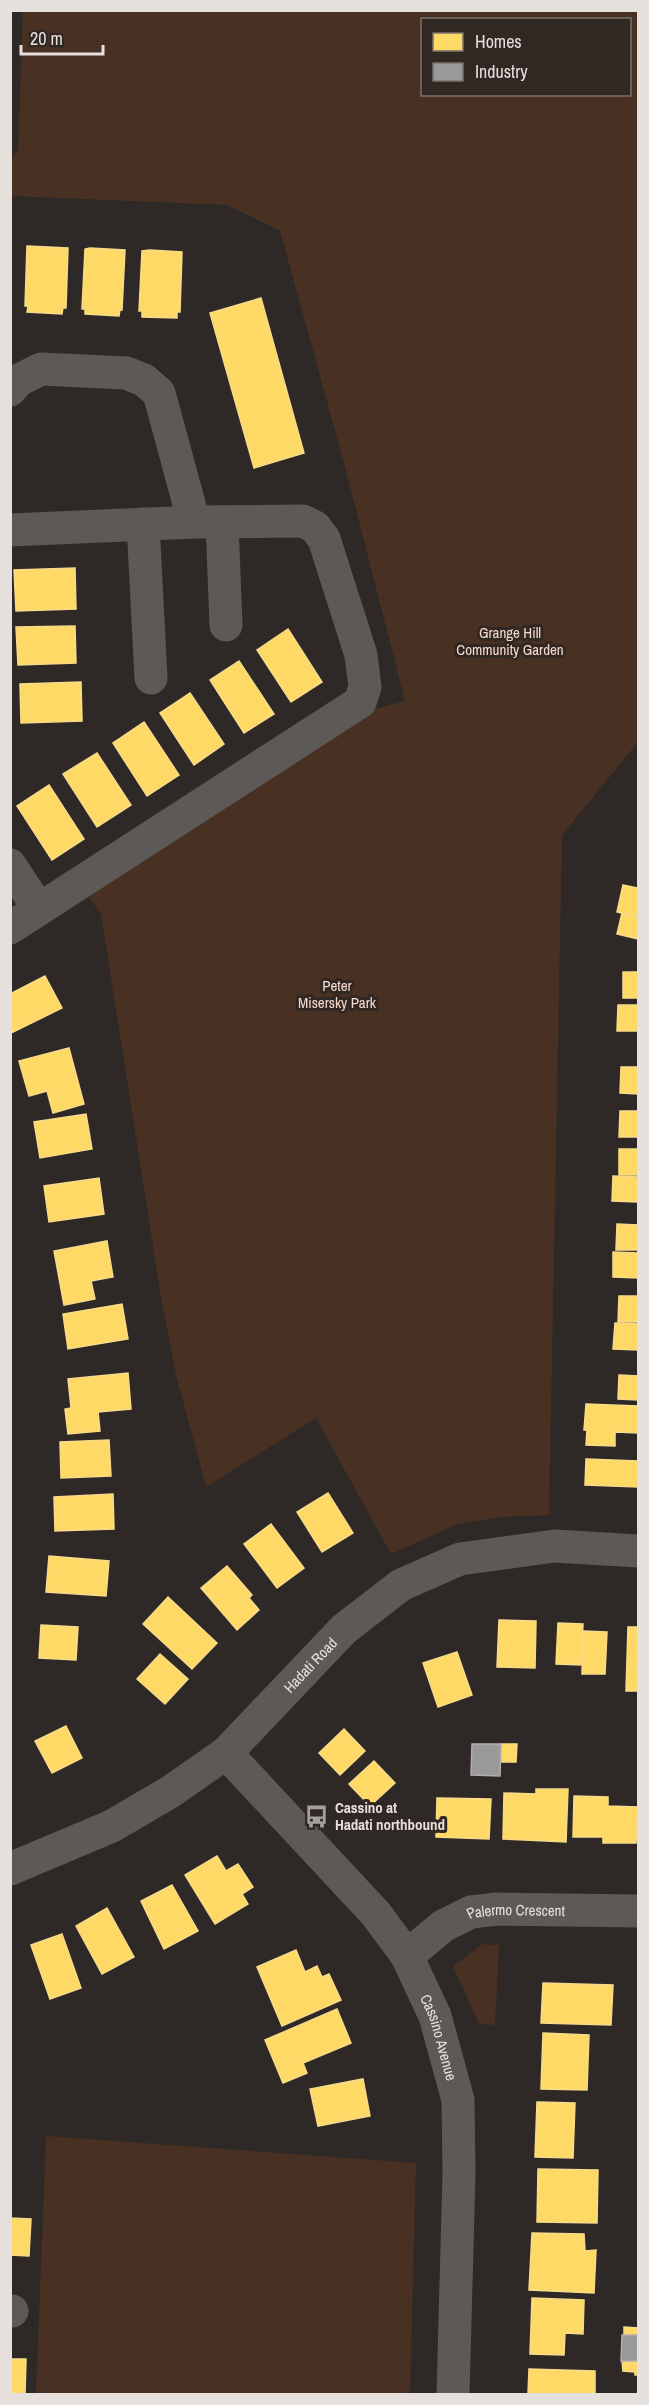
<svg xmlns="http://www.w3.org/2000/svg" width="649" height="2405" font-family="'Archivo Narrow',sans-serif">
	<rect width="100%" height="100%" fill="#2e2926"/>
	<g fill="#483022" fill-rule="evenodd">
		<path d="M 23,11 L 638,11 L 638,742 L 562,835 L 549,1515 L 500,1517 L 458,1524 L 391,1554 L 316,1418 L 206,1487 L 176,1375 L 161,1297 L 101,914 L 85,892 L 367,711 L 405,701 L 344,463 L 280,231 L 227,205 L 11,196 L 10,160 L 18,151 ZM 422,20 L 630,20 L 630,94 L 422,94 Z"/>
		<polygon points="483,1944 499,1945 495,2025 479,2024 453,1966"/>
		<polygon points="46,2136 416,2163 410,2394 36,2394"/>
	</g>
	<g fill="#ffd966" stroke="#f8db8a" stroke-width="1.5">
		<polygon points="27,246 68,248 66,308 63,308 62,314 27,312 28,306 25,306"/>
		<polygon points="90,248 125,250 122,310 120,310 119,316 85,314 85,309 82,309 85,249"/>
		<polygon points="150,250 182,252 180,312 177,312 177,318 142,317 142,311 139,311 142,251"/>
		<polygon points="261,298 304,453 254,468 210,313"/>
		<polygon points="75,568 76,609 16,611 14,570"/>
		<polygon points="75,626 76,663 18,665 16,627"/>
		<polygon points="288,629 322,682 291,702 257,650"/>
		<polygon points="239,661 274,714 244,733 210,680"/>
		<polygon points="81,682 82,721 21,723 20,684"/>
		<polygon points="190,693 224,744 194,765 160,713"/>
		<polygon points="144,722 179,775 147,796 113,743"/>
		<polygon points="97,753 131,805 97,827 63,774"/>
		<polygon points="49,785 84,839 52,860 17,806"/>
		<polygon points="623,885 638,888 638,917 617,912"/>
		<polygon points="622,913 638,917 638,939 617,934"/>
		<rect x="623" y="972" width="15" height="26"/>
		<polygon points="45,976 62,1008 11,1033 10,994"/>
		<polygon points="618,1005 638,1005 638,1031 617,1031"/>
		<polygon points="69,1048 84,1104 53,1113 47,1091 29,1096 19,1061"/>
		<polygon points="621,1067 638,1067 638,1094 620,1093"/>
		<polygon points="620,1111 638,1111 638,1137 619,1137"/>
		<polygon points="86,1114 92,1149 40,1158 34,1122"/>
		<rect x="619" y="1149" width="19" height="26"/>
		<polygon points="613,1176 638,1177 638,1202 612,1201"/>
		<polygon points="99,1178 104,1214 49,1222 44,1186"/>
		<polygon points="617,1224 638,1225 638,1250 616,1250"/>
		<polygon points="107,1241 113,1277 91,1281 95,1299 64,1305 54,1251"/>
		<polygon points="613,1252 638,1253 638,1278 613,1277"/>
		<polygon points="619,1296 638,1296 638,1322 618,1322"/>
		<polygon points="122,1304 128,1339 68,1349 63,1314"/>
		<polygon points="615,1323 638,1324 638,1350 613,1349"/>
		<polygon points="128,1373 131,1409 98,1412 100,1431 68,1434 65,1409 71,1408 68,1379"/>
		<polygon points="619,1375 638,1376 638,1400 618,1399"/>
		<polygon points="586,1404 638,1406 638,1433 615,1432 615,1446 586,1445 587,1430 584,1430"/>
		<polygon points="109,1440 111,1476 61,1478 60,1442"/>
		<polygon points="586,1459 638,1461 638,1487 585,1485"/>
		<polygon points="328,1493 353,1533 322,1552 297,1512"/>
		<polygon points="113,1494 114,1529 55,1531 54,1497"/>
		<polygon points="271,1524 304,1568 277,1588 244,1544"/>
		<polygon points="49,1556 109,1561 106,1596 46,1592"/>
		<polygon points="227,1566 252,1595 249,1598 259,1610 237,1630 201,1588"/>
		<polygon points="168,1597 217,1643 192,1669 143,1624"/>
		<polygon points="499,1620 536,1621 535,1668 497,1667"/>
		<polygon points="558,1623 583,1624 581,1665 556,1664"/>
		<polygon points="41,1625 78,1627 76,1660 39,1658"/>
		<polygon points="628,1627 638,1627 638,1691 626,1691"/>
		<polygon points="583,1631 607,1632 605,1674 582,1674"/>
		<polygon points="457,1652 472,1695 438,1707 423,1663"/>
		<polygon points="160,1654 188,1679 165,1704 137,1679"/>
		<polygon points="66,1726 82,1758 52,1773 35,1741"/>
		<polygon points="344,1729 365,1751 340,1775 319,1753"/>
		<polygon points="501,1744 517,1744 516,1762 500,1762"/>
		<polygon points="374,1761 395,1783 370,1806 349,1784"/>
		<polygon points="536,1789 568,1789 566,1842 503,1839 504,1793 536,1794"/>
		<polygon points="574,1796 608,1797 608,1806 638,1807 636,1843 603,1843 603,1837 573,1837"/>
		<polygon points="437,1798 491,1799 489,1839 436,1837"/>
		<polygon points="217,1856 226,1871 238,1864 253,1887 242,1894 248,1904 215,1924 185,1875"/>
		<polygon points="172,1885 198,1931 164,1949 141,1901"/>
		<polygon points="107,1908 134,1957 102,1974 76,1926"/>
		<polygon points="62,1934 81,1988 50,1999 31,1945"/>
		<polygon points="296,1950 305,1972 317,1966 322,1977 329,1974 341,2000 282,2026 257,1967"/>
		<polygon points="543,1983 613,1985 611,2025 541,2023"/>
		<polygon points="337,2009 351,2043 303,2063 307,2073 283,2083 265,2040"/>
		<polygon points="543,2033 589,2035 587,2090 541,2089"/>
		<polygon points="363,2079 370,2116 318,2126 310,2089"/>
		<polygon points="537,2102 575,2103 573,2158 535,2157"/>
		<polygon points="538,2169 598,2170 597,2223 537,2222"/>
		<polygon points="10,2218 31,2219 29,2256 10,2255"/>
		<polygon points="532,2233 584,2234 585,2251 596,2250 594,2293 529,2290"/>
		<polygon points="532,2298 584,2300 583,2334 565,2333 564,2355 530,2354"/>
		<polygon points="624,2327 638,2328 638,2335 624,2335"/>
		<polygon points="10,2359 26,2359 25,2394 10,2394"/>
		<polygon points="622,2361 638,2362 638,2375 635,2375 635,2372 623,2371"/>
		<polygon points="529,2369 595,2371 595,2394 528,2394"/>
	</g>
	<g fill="#999" stroke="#b0aead" stroke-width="1.5">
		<polygon points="472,1744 501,1744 500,1776 471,1775"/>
		<polygon points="622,2335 638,2335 638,2361 621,2361"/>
	</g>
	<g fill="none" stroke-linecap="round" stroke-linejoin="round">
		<g stroke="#5d5956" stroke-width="33">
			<polyline points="10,390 19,380 41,369 126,373 144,380 159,393 194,522"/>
			<polyline points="222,522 226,625"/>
			<polyline points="143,524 151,678"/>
			<polyline points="10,530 194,522 303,521 315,527 324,539 361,655 365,687 360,702 10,928"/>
			<polyline points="10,865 39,909"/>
			<path id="s1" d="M 226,1753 L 376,1914 L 407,1956 L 435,2016 L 458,2100 L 459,2174 L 453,2394"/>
			<path id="s2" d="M 10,1869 L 112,1826 L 170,1792 L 226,1753 L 344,1629 L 401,1585 L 460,1559 L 555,1546 L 638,1551"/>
			<path id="s3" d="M 407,1956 L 443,1926 L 471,1912 L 497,1909 L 638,1911"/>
			<polyline points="10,2311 12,2311"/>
		</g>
	</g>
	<defs>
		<symbol id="bus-bare" viewBox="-9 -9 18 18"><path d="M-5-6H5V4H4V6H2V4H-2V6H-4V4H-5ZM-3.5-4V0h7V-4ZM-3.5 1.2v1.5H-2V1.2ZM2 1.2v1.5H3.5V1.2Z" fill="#a6a09d" stroke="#312823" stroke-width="2.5" paint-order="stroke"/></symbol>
	</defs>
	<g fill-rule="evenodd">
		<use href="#bus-bare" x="300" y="1800" width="33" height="33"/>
	</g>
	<g text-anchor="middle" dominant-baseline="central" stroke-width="6" stroke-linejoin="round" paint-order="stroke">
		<g font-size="15" fill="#f6d9c9" stroke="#312823">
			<text x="510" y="632">Grange Hill<tspan x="510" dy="17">Community Garden</tspan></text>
			<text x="337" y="985">Peter<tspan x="337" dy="17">Misersky Park</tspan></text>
		</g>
		<g font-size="15" fill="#e6e0dd" stroke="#312823">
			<text stroke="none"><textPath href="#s2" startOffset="368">Hadati Road</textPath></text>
			<text stroke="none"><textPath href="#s3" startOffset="123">Palermo Crescent</textPath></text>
			<text stroke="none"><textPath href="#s1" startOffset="360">Cassino Avenue</textPath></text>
		</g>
		<g font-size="15" font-weight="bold" fill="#e6e0dd" stroke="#312823" text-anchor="start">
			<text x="335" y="1807">Cassino at<tspan x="335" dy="17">Hadati northbound</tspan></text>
		</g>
	</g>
	<rect width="649" height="2405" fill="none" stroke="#e6e0dd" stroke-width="24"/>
	<rect x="421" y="18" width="210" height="78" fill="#312823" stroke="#79726d" stroke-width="1.5"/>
	<rect x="433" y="33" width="30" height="18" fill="#ffd966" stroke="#79726d" stroke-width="1.5"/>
	<text x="475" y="48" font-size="18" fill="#e6e0dd">Homes</text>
	<rect x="433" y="63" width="30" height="18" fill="#999999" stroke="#79726d" stroke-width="1.5"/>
	<text x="475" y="78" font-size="18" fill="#e6e0dd">Industry</text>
	<path d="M21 45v9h82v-9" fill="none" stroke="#e6e0dd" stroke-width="3"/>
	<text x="30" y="45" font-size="18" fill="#e6e0dd" stroke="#312823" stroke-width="4.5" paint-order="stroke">20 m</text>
</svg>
